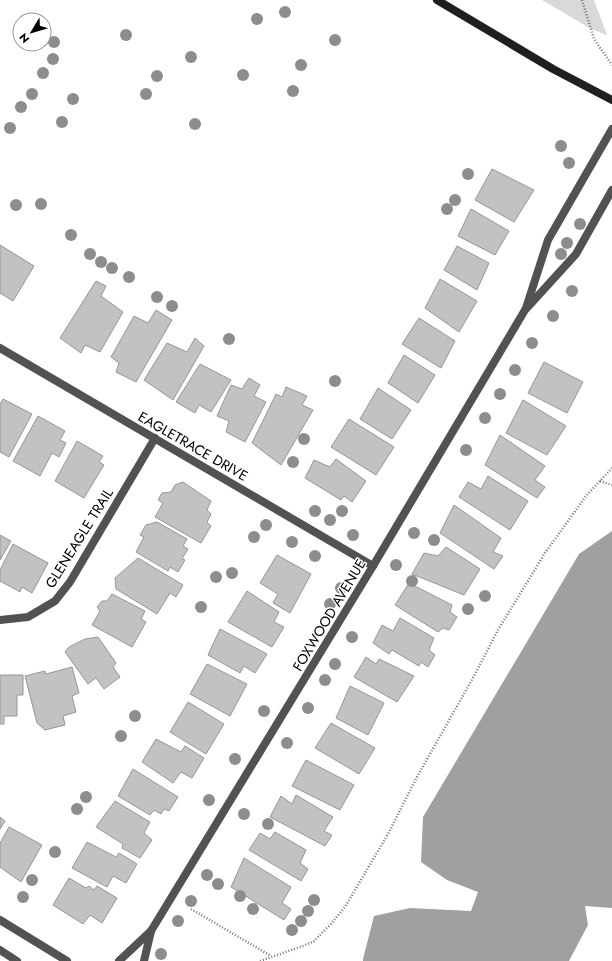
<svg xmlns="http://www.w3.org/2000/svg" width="612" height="961" font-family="Jost,sans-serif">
	<rect width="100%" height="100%" fill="#fff"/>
	<polygon fill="#d9d9d9" points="542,0 594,0 607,35 591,29"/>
	<polygon fill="#a0a0a0" points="612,531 612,908 585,906 588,925 569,961 363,961 363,959 374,916 410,908 471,911 478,892 447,880 421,862 423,817 579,554"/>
	<g fill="#c2c2c2" stroke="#969696">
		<polygon points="492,169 534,190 514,222 475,200"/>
		<polygon points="471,209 509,231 495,255 458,236"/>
		<polygon points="0,245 34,266 13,301 0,293"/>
		<polygon points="457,246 489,263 477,290 444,270"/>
		<polygon points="440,279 477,301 459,332 425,308"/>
		<polygon points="96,281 106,286 101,296 123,312 100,352 85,345 81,353 60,338"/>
		<polygon points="156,310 172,320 136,382 116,372 119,363 111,357 134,316 148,323"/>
		<polygon points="419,318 455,341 441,368 402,344"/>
		<polygon points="195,338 204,346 173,400 144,380 167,343 187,352"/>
		<polygon points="404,355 435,375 418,403 388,383"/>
		<polygon points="544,362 583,382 567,413 528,393"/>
		<polygon points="200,364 231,380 211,412 199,405 195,413 176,402"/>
		<polygon points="249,378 260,385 254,396 266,402 245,442 226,432 229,421 217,416 231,385 242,389"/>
		<polygon points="286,387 307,396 302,405 313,410 281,465 252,443 276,394 282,397"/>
		<polygon points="378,388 411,410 392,439 360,419"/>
		<polygon points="3,399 32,414 9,457 0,452 0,404"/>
		<polygon points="523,400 566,426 547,455 506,433"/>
		<polygon points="38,416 65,431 60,440 66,443 59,457 52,453 40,476 13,461"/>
		<polygon points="349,419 394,447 376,475 331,447"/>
		<polygon points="500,435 545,466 535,480 545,487 537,498 485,465"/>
		<polygon points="77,441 103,456 99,462 104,465 84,498 55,481"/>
		<polygon points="336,459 366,481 352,502 344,496 341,500 305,478 314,460 330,467"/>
		<polygon points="488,476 528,501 510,530 459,497 468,482 481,489"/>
		<polygon points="183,482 211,501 207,510 211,514 207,522 211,526 201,543 155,517 163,503 158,500 162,493 171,492 175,485"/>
		<polygon points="454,505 501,538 493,552 503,556 494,569 440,533"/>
		<polygon points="157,522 187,539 183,546 188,549 182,559 185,560 178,572 170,567 168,571 136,552 144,537 140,535 146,525"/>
		<polygon points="0,535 11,541 0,560"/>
		<polygon points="13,544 48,563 32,593 22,587 20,592 0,581 0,570"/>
		<polygon points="446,547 480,569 464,595 412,574 424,553 438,556"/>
		<polygon points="277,555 311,574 290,613 273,603 278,594 260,583"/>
		<polygon points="138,558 183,585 176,597 170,593 157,614 116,589 115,578"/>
		<polygon points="409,583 452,605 450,612 457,617 449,630 443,628 438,632 395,605"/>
		<polygon points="247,591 279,612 274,622 284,627 272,647 228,622"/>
		<polygon points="112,594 145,611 141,619 146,622 132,647 92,625 100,611 97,607 102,601 107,601"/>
		<polygon points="400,618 434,638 429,650 435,655 428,667 421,662 419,666 392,650 389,654 373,643 382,625 393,631"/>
		<polygon points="220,629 267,654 255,673 244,666 240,673 208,655"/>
		<polygon points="98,637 116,663 113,667 120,677 104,689 96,678 88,684 65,652 69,647 85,639"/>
		<polygon points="366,657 376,664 379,659 414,676 397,702 354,677"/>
		<polygon points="207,664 247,684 230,716 190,694"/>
		<polygon points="72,667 79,693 72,696 76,712 63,716 65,725 45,730 37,723 25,676 45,671 46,674"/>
		<polygon points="0,675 23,675 23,695 17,695 17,716 4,716 4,724 0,724"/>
		<polygon points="350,686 384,703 368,735 336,718"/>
		<polygon points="188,702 224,724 206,754 170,732"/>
		<polygon points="331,723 375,748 359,774 315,748"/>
		<polygon points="156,739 181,752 185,746 204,758 192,778 181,772 173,783 142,762"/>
		<polygon points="306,760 354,785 340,810 292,786"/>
		<polygon points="133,769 178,797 169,811 164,809 161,814 154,810 150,815 118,796"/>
		<polygon points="296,795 333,817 324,831 332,835 325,846 270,817 281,796 292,804"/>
		<polygon points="115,801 150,822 144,833 152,840 140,858 122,848 123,844 96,827"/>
		<polygon points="0,817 5,821 0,829"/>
		<polygon points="9,827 42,845 21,882 0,867 0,843"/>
		<polygon points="275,832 306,850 300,863 308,869 301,881 249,850 260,833 270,839"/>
		<polygon points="87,842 116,857 119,853 137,864 126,883 113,876 107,887 72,868"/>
		<polygon points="244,858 291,887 282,903 291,909 284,920 231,887"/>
		<polygon points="69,878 86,888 89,886 94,890 97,886 117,898 102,923 90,915 83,924 53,905"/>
	</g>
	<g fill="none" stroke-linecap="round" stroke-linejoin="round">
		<g stroke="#747474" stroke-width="2.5" stroke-dasharray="1 2" stroke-linecap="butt">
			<polyline points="582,0 594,39 612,65"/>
			<polyline points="600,481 612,485"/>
			<polyline points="191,909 271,956"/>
			<polyline points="260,961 303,946 314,941 330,925 345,907 388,834 417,777 474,676 498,630 545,553 586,496 612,468"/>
		</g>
		<g stroke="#525252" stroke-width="8">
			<polyline points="0,348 373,566"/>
			<polyline points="0,620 28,617 55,601 70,582 155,438"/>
		</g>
		<g stroke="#525252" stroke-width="8">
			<polyline points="526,308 548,240 612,129"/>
			<polyline points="0,920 67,961"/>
			<polyline points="0,950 17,961"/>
			<polyline points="119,961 151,931 373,566 525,310 576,254 612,190"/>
			<polyline points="144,961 151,931"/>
		</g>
		<polyline stroke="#1f1f1f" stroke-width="8" points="437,0 553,69 612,100"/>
	</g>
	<g fill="#8d8d8d">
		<circle cx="285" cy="12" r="6"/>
		<circle cx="257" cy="19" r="6"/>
		<circle cx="126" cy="35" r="6"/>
		<circle cx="335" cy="40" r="6"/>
		<circle cx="54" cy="42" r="6"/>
		<circle cx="191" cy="57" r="6"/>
		<circle cx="53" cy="59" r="6"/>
		<circle cx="301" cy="65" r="6"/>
		<circle cx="43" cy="73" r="6"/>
		<circle cx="243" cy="75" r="6"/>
		<circle cx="157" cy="76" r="6"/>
		<circle cx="293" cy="91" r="6"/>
		<circle cx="32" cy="94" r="6"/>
		<circle cx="146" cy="94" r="6"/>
		<circle cx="73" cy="99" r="6"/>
		<circle cx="21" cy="107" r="6"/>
		<circle cx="62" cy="122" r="6"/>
		<circle cx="195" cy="124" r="6"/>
		<circle cx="10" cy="128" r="6"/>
		<circle cx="561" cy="146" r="6"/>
		<circle cx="569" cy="163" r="6"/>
		<circle cx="468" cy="174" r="6"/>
		<circle cx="455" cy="200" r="6"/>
		<circle cx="41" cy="204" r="6"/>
		<circle cx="16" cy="205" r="6"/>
		<circle cx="447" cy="209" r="6"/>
		<circle cx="580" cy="224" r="6"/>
		<circle cx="71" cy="235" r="6"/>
		<circle cx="567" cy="243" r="6"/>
		<circle cx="90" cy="254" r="6"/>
		<circle cx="561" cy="254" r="6"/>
		<circle cx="101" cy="262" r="6"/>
		<circle cx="112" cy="268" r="6"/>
		<circle cx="129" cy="277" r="6"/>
		<circle cx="572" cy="291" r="6"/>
		<circle cx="157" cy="297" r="6"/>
		<circle cx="172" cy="306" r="6"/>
		<circle cx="553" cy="316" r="6"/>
		<circle cx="229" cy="339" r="6"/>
		<circle cx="532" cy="343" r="6"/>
		<circle cx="515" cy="370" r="6"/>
		<circle cx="335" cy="381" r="6"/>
		<circle cx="500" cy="394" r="6"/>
		<circle cx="485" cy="418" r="6"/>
		<circle cx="304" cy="439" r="6"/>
		<circle cx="466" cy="450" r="6"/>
		<circle cx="293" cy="462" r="6"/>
		<circle cx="315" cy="511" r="6"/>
		<circle cx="342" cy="511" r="6"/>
		<circle cx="330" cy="520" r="6"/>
		<circle cx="266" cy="525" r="6"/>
		<circle cx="414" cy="533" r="6"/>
		<circle cx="353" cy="535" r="6"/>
		<circle cx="254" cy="537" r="6"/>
		<circle cx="434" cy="540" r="6"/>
		<circle cx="292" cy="542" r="6"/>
		<circle cx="315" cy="556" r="6"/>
		<circle cx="396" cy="565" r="6"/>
		<circle cx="232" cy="573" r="6"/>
		<circle cx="216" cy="577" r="6"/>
		<circle cx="412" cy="581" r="6"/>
		<circle cx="341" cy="588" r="6"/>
		<circle cx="485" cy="596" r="6"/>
		<circle cx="330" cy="604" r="6"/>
		<circle cx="201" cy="607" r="6"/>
		<circle cx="468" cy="609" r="6"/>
		<circle cx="352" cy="637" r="6"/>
		<circle cx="335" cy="664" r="6"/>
		<circle cx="325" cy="680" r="6"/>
		<circle cx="308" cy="708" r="6"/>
		<circle cx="264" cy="711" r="6"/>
		<circle cx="135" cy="716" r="6"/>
		<circle cx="121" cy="736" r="6"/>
		<circle cx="287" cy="743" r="6"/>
		<circle cx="235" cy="759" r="6"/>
		<circle cx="86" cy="797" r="6"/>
		<circle cx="209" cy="800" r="6"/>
		<circle cx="77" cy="809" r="6"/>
		<circle cx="244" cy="814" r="6"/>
		<circle cx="268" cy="824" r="6"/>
		<circle cx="55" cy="852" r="6"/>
		<circle cx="207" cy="875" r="6"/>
		<circle cx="32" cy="880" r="6"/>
		<circle cx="218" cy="884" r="6"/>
		<circle cx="240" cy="896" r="6"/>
		<circle cx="23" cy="897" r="6"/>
		<circle cx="314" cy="900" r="6"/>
		<circle cx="191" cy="901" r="6"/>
		<circle cx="253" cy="909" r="6"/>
		<circle cx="308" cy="911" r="6"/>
		<circle cx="178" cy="921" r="6"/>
		<circle cx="301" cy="921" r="6"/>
		<circle cx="292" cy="930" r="6"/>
		<circle cx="161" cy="954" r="6"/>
	</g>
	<g text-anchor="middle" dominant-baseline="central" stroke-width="3" stroke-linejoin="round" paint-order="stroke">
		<g font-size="14" fill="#000" stroke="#fff">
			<text transform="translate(193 446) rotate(30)">EAGLETRACE DRIVE</text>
			<text transform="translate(79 538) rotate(-58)">GLENEAGLE TRAIL</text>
			<text transform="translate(329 615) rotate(-59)">FOXWOOD AVENUE</text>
		</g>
	</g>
	<g transform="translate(32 32) rotate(232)"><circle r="19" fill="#ffffff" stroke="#999999"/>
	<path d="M0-3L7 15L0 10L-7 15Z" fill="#000000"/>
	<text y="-6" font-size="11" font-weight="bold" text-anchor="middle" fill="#000000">N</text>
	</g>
</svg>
